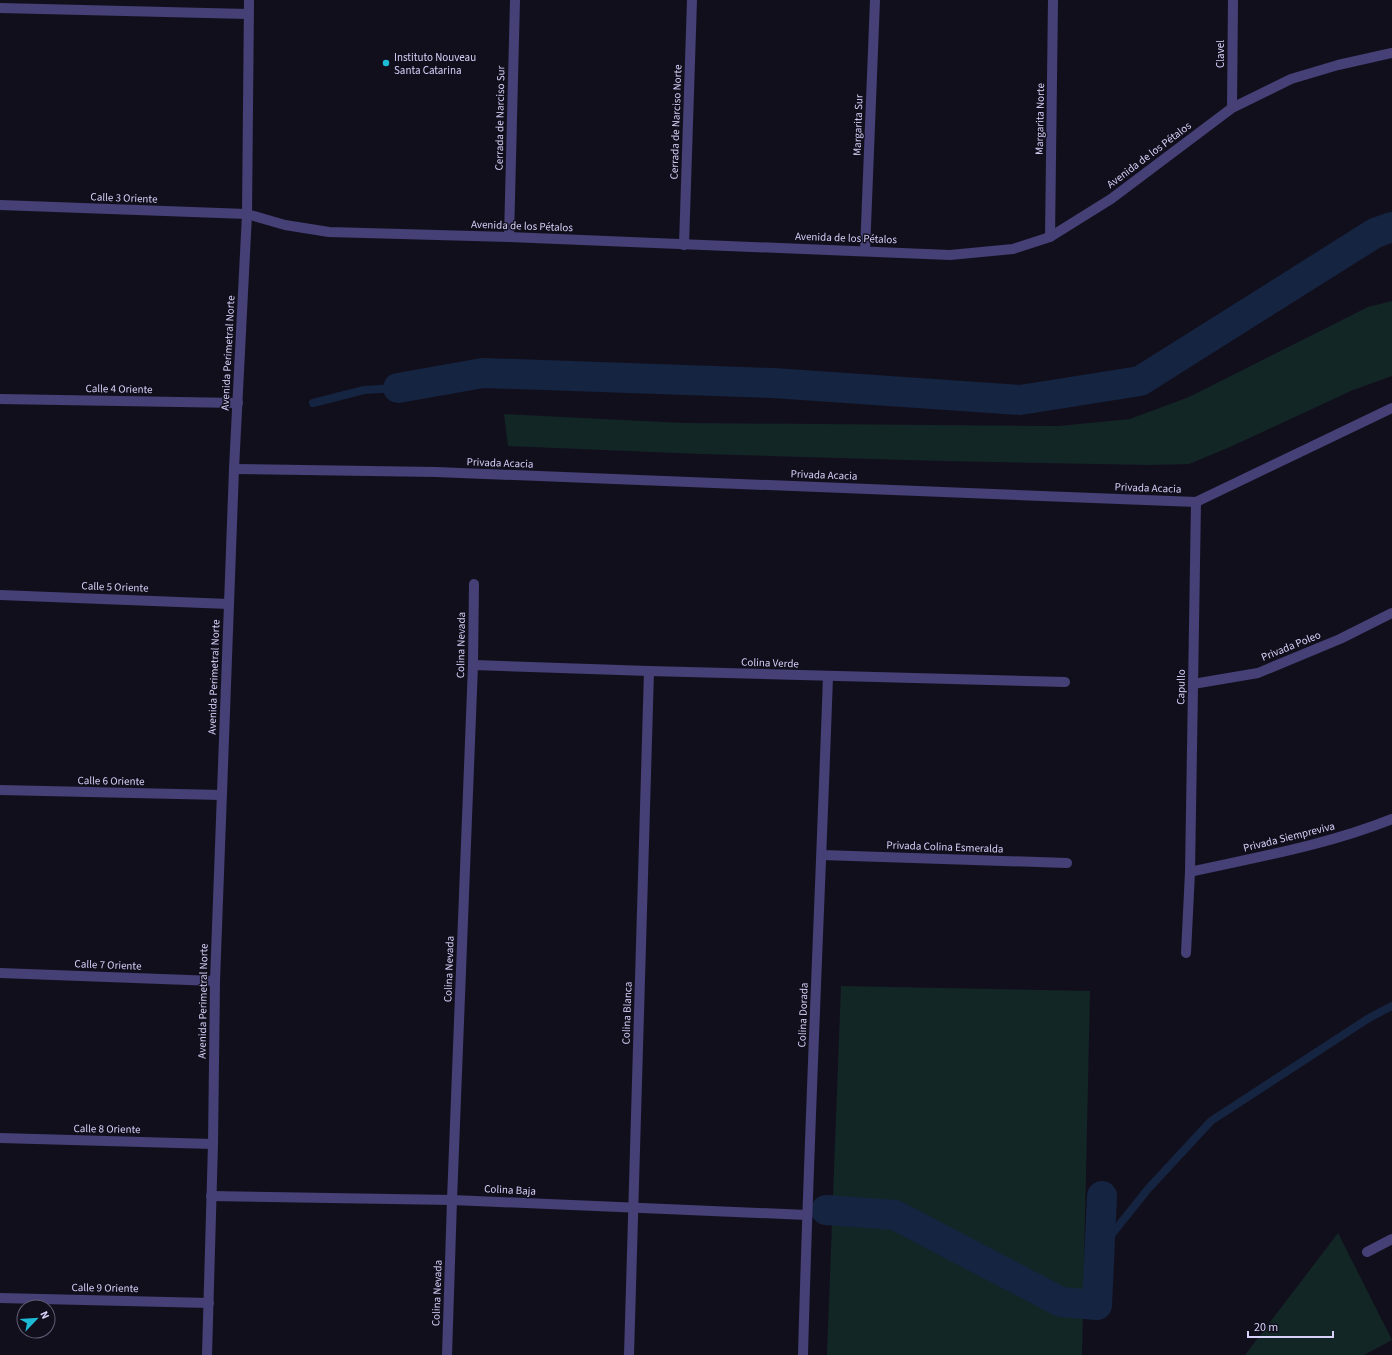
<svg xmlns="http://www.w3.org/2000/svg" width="1392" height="1355" font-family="'Source Sans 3',sans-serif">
	<rect width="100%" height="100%" fill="#120f1d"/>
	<g fill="#132626">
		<polygon points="1392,301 1392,376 1353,390 1230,447 1189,464 1150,465 944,461 700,454 508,446 504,414 684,423 1059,426 1130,419 1189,397 1368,307"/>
		<polygon points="841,986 1090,991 1082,1355 827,1355"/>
		<polygon points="1338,1233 1392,1340 1364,1355 1245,1355"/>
	</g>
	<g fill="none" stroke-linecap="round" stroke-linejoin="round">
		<g stroke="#152440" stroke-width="8">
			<polyline points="313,403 364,390 398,388"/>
			<polyline points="1104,1244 1148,1189 1211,1121 1369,1018 1392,1006"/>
		</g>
		<g stroke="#152440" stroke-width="30">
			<polyline points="398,388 483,373 773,383 1020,400 1140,381 1375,233 1392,227"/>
			<polyline points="826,1210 895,1215 1061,1302 1097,1305 1102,1196"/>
		</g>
		<g stroke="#454076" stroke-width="10">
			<polyline points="0,8 248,14"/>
			<polyline points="1232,108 1233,0"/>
			<polyline points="0,205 247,214 285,225 329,232 509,237 950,255 1013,249 1050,237 1111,199 1232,108 1291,79 1338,65 1392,53"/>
			<polyline points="509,237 515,0"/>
			<polyline points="1050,237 1053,0"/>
			<polyline points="684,245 692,0"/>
			<polyline points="865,251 875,0"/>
			<polyline points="0,399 238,403"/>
			<polyline points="234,469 436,472 1196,502 1392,408"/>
			<polyline points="0,595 229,604"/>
			<polyline points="473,665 649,671 1065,682"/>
			<polyline points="1193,684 1258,673 1340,639 1392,613"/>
			<polyline points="0,790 222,795"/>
			<polyline points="822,855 1067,863"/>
			<path d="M 1190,872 C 1258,857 1327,845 1392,819"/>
			<polyline points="1186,953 1190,872 1196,502"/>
			<polyline points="0,973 215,981"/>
			<polyline points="0,1138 213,1144"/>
			<polyline points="211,1196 452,1200 807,1215"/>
			<polyline points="1367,1252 1392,1239"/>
			<polyline points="0,1298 209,1303"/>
			<polyline points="207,1355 213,1144 215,981 234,469 247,214 249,0"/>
			<polyline points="447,1355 452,1200 473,665 474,584"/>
			<polyline points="629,1355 649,671"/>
			<path d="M 803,1355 C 809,1129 820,903 828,676"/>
		</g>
	</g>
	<circle fill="#1ebbd7" stroke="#120f1d" stroke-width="1.5" cx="386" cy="63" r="4"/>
	<g text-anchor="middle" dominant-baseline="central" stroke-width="3" stroke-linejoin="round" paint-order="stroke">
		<g font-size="11" fill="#d7d1f9" stroke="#120f1d">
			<text transform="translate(1220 54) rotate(-90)">Clavel</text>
			<text transform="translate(500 118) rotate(-89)">Cerrada de Narciso Sur</text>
			<text transform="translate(1040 119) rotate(-89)">Margarita Norte</text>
			<text transform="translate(676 122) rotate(-88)">Cerrada de Narciso Norte</text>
			<text transform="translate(858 125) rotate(-88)">Margarita Sur</text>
			<text transform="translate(1149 155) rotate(-37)">Avenida de los Pétalos</text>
			<text transform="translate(124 198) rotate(2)">Calle 3 Oriente</text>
			<text transform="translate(522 226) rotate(2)">Avenida de los Pétalos</text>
			<text transform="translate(846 238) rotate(2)">Avenida de los Pétalos</text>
			<text transform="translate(228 353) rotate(-87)">Avenida Perimetral Norte</text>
			<text transform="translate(119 389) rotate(1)">Calle 4 Oriente</text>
			<text transform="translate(500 463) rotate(2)">Privada Acacia</text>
			<text transform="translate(824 475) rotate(2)">Privada Acacia</text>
			<text transform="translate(1148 488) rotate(2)">Privada Acacia</text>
			<text transform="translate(115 587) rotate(2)">Calle 5 Oriente</text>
			<text transform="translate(461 645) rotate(-89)">Colina Nevada</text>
			<text transform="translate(1291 646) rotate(-22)">Privada Poleo</text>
			<text transform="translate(770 663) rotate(2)">Colina Verde</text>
			<text transform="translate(214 677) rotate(-88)">Avenida Perimetral Norte</text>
			<text transform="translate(1181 687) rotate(-89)">Capullo</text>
			<text transform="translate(111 781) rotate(1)">Calle 6 Oriente</text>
			<text transform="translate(1289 837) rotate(-14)">Privada Siempreviva</text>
			<text transform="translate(945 847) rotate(2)">Privada Colina Esmeralda</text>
			<text transform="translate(108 965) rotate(2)">Calle 7 Oriente</text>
			<text transform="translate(449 969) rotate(-88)">Colina Nevada</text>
			<text transform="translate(203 1001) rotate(-89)">Avenida Perimetral Norte</text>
			<text transform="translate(627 1013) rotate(-88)">Colina Blanca</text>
			<text transform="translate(803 1015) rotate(-88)">Colina Dorada</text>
			<text transform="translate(107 1129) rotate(1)">Calle 8 Oriente</text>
			<text transform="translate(510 1190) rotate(3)">Colina Baja</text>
			<text transform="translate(105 1288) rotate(1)">Calle 9 Oriente</text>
			<text transform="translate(437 1293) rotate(-88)">Colina Nevada</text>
		</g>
		<g font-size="11" fill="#d7d1f9" stroke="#120f1d" text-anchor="start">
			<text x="394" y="57">Instituto Nouveau<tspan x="394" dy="13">Santa Catarina</tspan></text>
		</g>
	</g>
	<g transform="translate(36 1319) rotate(65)"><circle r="19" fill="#120f1d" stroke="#615d75"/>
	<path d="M0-3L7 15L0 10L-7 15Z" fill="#1ebbd7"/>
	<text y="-6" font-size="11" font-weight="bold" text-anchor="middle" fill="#d7d1f9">N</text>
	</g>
	<path d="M1248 1331v6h85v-6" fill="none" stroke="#d7d1f9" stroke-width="2"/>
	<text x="1254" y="1331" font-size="12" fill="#d7d1f9" stroke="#120f1d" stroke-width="3" paint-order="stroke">20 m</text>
</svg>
